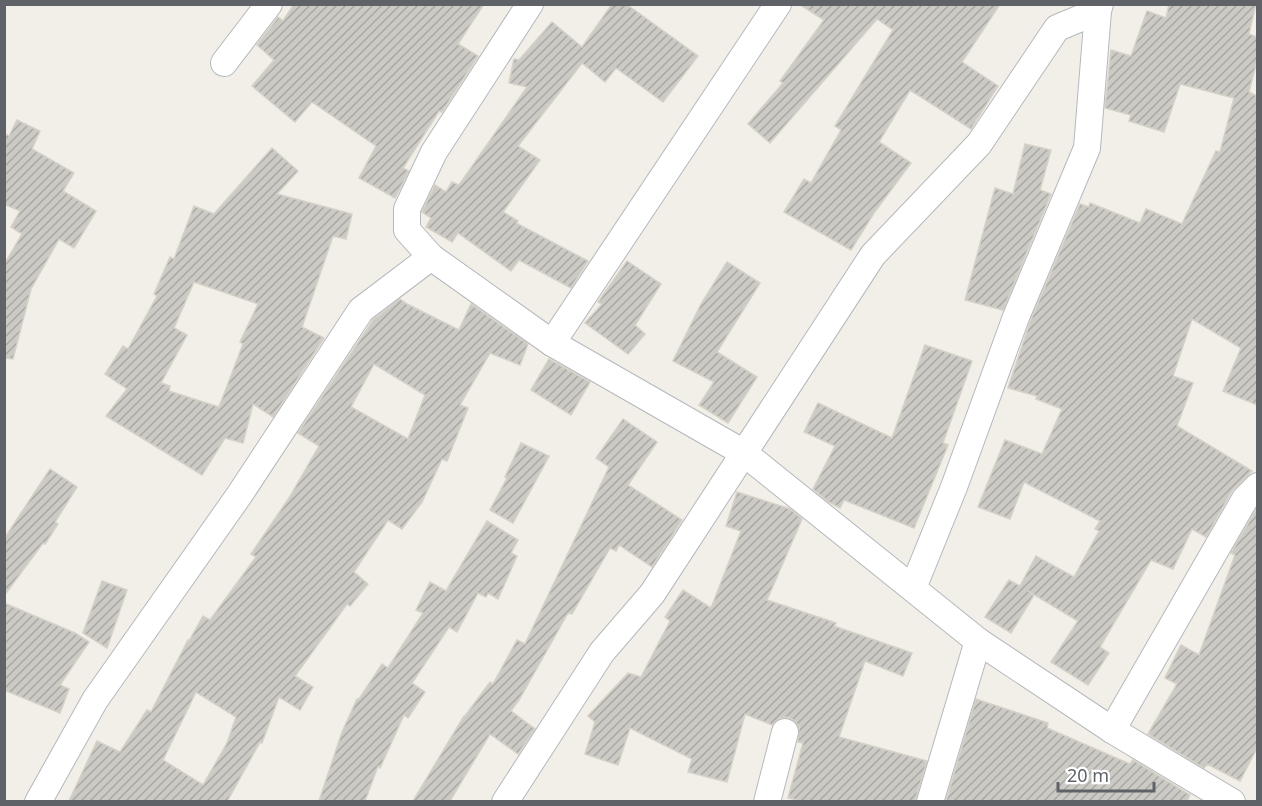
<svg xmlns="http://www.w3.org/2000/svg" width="1262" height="806" font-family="'Noto Sans',sans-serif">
	<defs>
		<pattern id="building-hatch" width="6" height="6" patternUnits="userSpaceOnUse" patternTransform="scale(1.5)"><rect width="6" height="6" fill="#cccac5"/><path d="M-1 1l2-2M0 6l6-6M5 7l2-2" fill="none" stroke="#a9a8a4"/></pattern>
	</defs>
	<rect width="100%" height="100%" fill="#f1efe8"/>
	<g fill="url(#building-hatch)" stroke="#d6d1c6" stroke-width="1.5" fill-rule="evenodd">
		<polygon points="294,4 484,4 458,44 478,56 442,112 439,111 403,168 409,171 395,198 359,178 376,146 312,102 295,122 252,86 274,60 257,45 278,17 283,21"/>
		<polygon points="612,4 626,4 698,56 663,102 616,68 605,82 582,63 518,146 540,160 503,212 518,221 516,223 588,261 571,288 519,260 511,271 458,233 452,242 426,227 431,218 422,212 435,185 446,192 452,182 459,185 527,87 509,83 514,59 519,60 552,22 582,47"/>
		<polygon points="799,4 1000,4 962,62 998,86 971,129 910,90 879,142 911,163 874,213 851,250 784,212 804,179 811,183 841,130 835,126 893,30 877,19 770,143 748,124 783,83 780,81 824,20"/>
		<polygon points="1169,4 1256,4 1249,34 1257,37 1257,61 1249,92 1257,96 1257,405 1223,391 1241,348 1192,319 1173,376 1193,383 1177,426 1252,471 1232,491 1206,537 1192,529 1173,569 1151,560 1100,647 1109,653 1088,685 1051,662 1078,621 1028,591 1034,595 1011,633 985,617 1009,580 1020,586 1036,556 1074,577 1099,531 1095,529 1100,521 1024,482 1010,519 978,507 1005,440 1042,454 1062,409 1036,399 1037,396 1008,388 1030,322 1080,204 1089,207 1090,203 1140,223 1146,209 1182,224 1216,151 1220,152 1234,98 1180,84 1164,132 1129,121 1131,115 1105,108 1111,50 1131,56 1147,11 1166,18"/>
		<polygon points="17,120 40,131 32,149 74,173 63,191 96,211 74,248 59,239 31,289 13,359 4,358 4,265 22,234 11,227 20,211 4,204 4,133 9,136"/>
		<polygon points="1025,144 1051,150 1040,190 1051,194 1003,310 965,300 995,188 1013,194"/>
		<path d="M 272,148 L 298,171 L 277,194 L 352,214 L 346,239 L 333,236 L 302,327 L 324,338 L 273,417 L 253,404 L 243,443 L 225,438 L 202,475 L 106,416 L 127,389 L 105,374 L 123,346 L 128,349 L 157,296 L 154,294 L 170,257 L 174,259 L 194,206 L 214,214 ZM 194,282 L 258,304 L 240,342 L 243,344 L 219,407 L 169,391 L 170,386 L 161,383 L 187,335 L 174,328 Z"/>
		<polygon points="627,261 661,284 635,325 645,334 628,354 585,323 602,304 598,302"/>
		<polygon points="727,262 760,283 717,352 757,377 728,423 699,405 714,382 673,361 701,304"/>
		<path d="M 400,299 L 407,304 L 459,330 L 471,304 L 528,344 L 520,365 L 490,353 L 460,405 L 468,408 L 447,461 L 442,459 L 422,502 L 402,529 L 388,520 L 354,572 L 368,584 L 350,606 L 347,604 L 295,676 L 313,687 L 300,710 L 279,697 L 262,743 L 260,742 L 228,800 L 231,801 L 69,801 L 97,741 L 120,752 L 147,710 L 151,712 L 188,640 L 189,641 L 203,616 L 210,620 L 256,557 L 251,554 L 289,498 L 319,446 L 298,433 L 373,320 ZM 374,364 L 425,395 L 408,439 L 351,407 ZM 196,692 L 236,717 L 227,743 L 203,785 L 163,760 Z"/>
		<polygon points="925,345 972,361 943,443 948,445 914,528 844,500 840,508 829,502 813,489 835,446 804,432 818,403 892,438"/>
		<polygon points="549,359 590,382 571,415 531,390"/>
		<polygon points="623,419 657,442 628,485 682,520 652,567 619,545 616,551 610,548 572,614 568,613 519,700 511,711 535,729 518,754 490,734 450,801 413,801 464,716 465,716 490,682 493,684 517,640 525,644 609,467 596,458"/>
		<polygon points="521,443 549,456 513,523 490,510 507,478 505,477"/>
		<polygon points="50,469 77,487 55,522 58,524 45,544 43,543 4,596 4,539"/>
		<polygon points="737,492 790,509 802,519 767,600 836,623 834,626 912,653 903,676 865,661 839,737 927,761 915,801 802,801 788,798 803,743 798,742 799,727 795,721 788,717 780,718 772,725 745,714 727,782 688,772 692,759 630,728 618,765 585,754 595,722 588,716 628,673 641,677 670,621 665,617 683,590 711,608 741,531 726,526"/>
		<polygon points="1257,508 1257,748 1240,781 1207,764 1204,768 1148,734 1177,684 1165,678 1181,645 1199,655 1235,555 1231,553"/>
		<polygon points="487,521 518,540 511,553 517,556 498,599 488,593 486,597 478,593 457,632 449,627 412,683 425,692 408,718 404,715 380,768 378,766 365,801 319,801 342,732 357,699 359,699 382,664 388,668 423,613 416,610 430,582 446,591"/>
		<polygon points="102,581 127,590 107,648 83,633"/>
		<polygon points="4,603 75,633 89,642 60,685 69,689 60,713 4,690"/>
		<polygon points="976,699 1048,723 1047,728 1130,764 1133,760 1190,795 1187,801 946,801"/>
	</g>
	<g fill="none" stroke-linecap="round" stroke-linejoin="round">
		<defs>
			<g id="minor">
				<polyline points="530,4 434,152 407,209 407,230 431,257 552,343 744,453 978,641 1112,730 1232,802"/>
				<polyline points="224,63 269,4"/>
				<polyline points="552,343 778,4"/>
				<polyline points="913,588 954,487 1016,317 1087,148 1098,11"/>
				<polyline points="1112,730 1245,499 1258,486"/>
				<polyline points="38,802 95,700 240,494 361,310 431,257"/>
				<polyline points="505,802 602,652 652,594 873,255 979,144 1057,28 1098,11 1100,4"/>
				<polyline points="767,802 785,732"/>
				<polyline points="930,802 978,641"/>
			</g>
		</defs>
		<use href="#minor" stroke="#b5b8bc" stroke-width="28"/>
		<use href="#minor" stroke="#fff" stroke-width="26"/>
	</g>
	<rect width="1262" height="806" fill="none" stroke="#5f6368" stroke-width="12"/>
	<path d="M1058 782v9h96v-9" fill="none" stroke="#5f6368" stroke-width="3"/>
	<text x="1067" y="782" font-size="18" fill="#5f6368" stroke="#ffffff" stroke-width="4.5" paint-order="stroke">20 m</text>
</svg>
